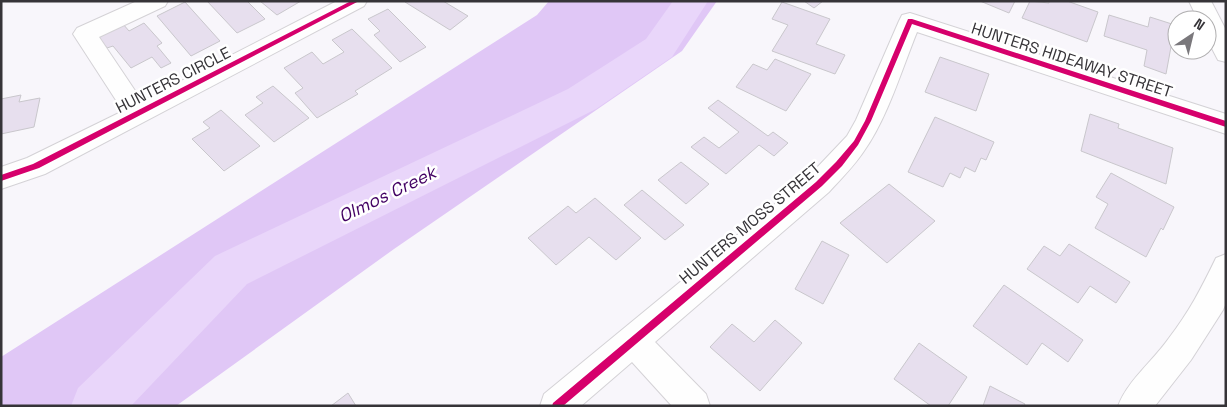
<svg xmlns="http://www.w3.org/2000/svg" width="1227" height="407" font-family="'Space Grotesk',sans-serif">
	<rect width="100%" height="100%" fill="#f8f6fb"/>
	<polygon fill="#e0c7f6" points="549,1 717,1 682,51 394,249 176,406 1,406 1,357 537,15"/>
	<g fill="none" stroke-linecap="round" stroke-linejoin="round">
		<polygon fill="#e9d6fa" fill-rule="evenodd" points="673,1 708,1 672,57 596,109 247,284 131,406 71,406 78,388 215,256 568,89 646,39"/>
	</g>
	<g fill="#e7dfee" stroke="#c9c7cc">
		<polygon points="207,1 247,1 265,19 237,33"/>
		<polygon points="260,1 301,1 277,15"/>
		<polygon points="407,1 443,1 468,16 450,30 405,2"/>
		<polygon points="804,1 823,1 814,8"/>
		<polygon points="980,1 1015,1 1009,13"/>
		<polygon points="1030,1 1049,3 1049,1 1067,1 1098,12 1087,42 1022,18"/>
		<polygon points="185,2 220,41 191,56 157,16"/>
		<polygon points="782,2 830,19 816,44 845,55 835,74 772,51 788,25 772,19"/>
		<polygon points="388,9 426,47 400,62 374,35 380,31 368,19"/>
		<polygon points="1109,15 1148,27 1150,17 1175,25 1166,74 1144,66 1147,50 1104,36"/>
		<polygon points="144,23 162,43 157,46 171,63 161,68 152,57 131,68 113,46 107,48 98,36 123,24 129,31"/>
		<polygon points="352,29 392,68 355,91 358,94 317,118 295,93 303,88 284,68 312,52 323,64 344,52 332,40"/>
		<polygon points="940,57 989,74 976,111 925,92"/>
		<polygon points="775,59 811,74 786,111 736,87 753,64 767,70"/>
		<polygon points="273,86 309,118 274,142 245,115 263,103 256,97"/>
		<polygon points="21,95 19,102 40,98 34,127 1,134 1,99"/>
		<polygon points="718,100 768,136 773,132 788,143 774,156 759,145 726,174 691,147 704,137 719,148 739,132 708,108"/>
		<polygon points="221,110 260,146 224,171 192,139 210,128 203,122"/>
		<polygon points="1090,114 1119,124 1118,128 1173,148 1166,184 1081,151"/>
		<polygon points="935,117 994,142 986,160 981,158 975,172 965,167 960,178 950,173 943,187 908,172"/>
		<polygon points="681,162 709,184 686,204 658,180"/>
		<polygon points="1111,173 1174,207 1163,230 1161,228 1146,257 1095,228 1108,204 1096,197"/>
		<polygon points="889,184 935,221 887,263 840,223"/>
		<polygon points="642,190 684,225 665,240 624,205"/>
		<polygon points="595,198 641,238 616,260 589,237 556,265 528,238 568,206 576,213"/>
		<polygon points="822,241 849,255 823,304 795,289"/>
		<polygon points="1069,244 1130,282 1116,303 1090,286 1078,303 1027,269 1044,246 1060,256"/>
		<polygon points="1004,285 1083,340 1068,362 1042,343 1027,365 973,326"/>
		<polygon points="775,320 802,343 760,391 710,347 732,324 754,342"/>
		<polygon points="919,343 967,377 948,406 931,406 894,379"/>
		<polygon points="990,386 1025,404 1024,406 983,406"/>
		<polygon points="348,393 356,406 331,406"/>
	</g>
	<g fill="none" stroke-linecap="round" stroke-linejoin="round">
		<defs>
			<g id="minor">
				<polygon points="137,1 168,1 165,6 99,37 142,101 337,1 367,1 364,6 45,174 1,189 1,167 27,158 123,111 73,34 77,28"/>
				<polygon points="1189,1 1211,1 1226,30 1226,62 1218,60 1207,39 1207,20 1198,20"/>
				<path d="M 910,13 L 1226,114 L 1226,134 L 917,32 C 902,69 887,119 864,151 C 854,166 841,179 829,192 L 655,342 L 706,394 L 710,406 L 672,406 L 632,362 L 581,406 L 540,406 L 544,394 L 809,176 L 847,136 L 856,120 L 899,21 L 902,15 Z"/>
				<path d="M 1226,254 L 1226,303 L 1223,310 L 1191,360 L 1155,406 L 1118,406 C 1128,380 1153,361 1169,338 C 1189,312 1202,287 1216,258 Z"/>
			</g>
		</defs>
		<use href="#minor" stroke="#d4d2d6" stroke-width="2"/>
		<use href="#minor" fill="#fefefe" fill-rule="evenodd"/>
		<defs>
			<g id="cycleway">
				<polygon points="351,1 359,1 39,168 1,181 1,175 33,164"/>
				<polygon points="908,19 912,19 1226,121 1226,127 912,24 871,121 858,145 842,166 822,186 563,406 552,406 553,403 816,182 836,162 854,141 865,121"/>
			</g>
		</defs>
		<use href="#cycleway" stroke="#fff" stroke-width="3"/>
		<use href="#cycleway" fill="#d6006c" fill-rule="evenodd"/>
	</g>
	<g text-anchor="middle" dominant-baseline="central" stroke-width="5" stroke-linejoin="round" paint-order="stroke">
		<g font-size="16" fill="#363438" stroke="#fff">
			<text transform="translate(1072 60) rotate(18)">HUNTERS HIDEAWAY STREET</text>
			<text transform="translate(173 80) rotate(-27)">HUNTERS CIRCLE</text>
			<text transform="translate(750 223) rotate(-40)">HUNTERS MOSS STREET</text>
		</g>
		<g font-size="18" font-style="italic" fill="#420063" stroke="#fff">
			<text transform="translate(387 194) rotate(-26)">Olmos Creek</text>
		</g>
	</g>
	<rect width="1227" height="407" fill="none" stroke="#363438" stroke-width="5"/>
	<g transform="translate(1192 35) rotate(35)"><circle r="24" fill="#ffffff" stroke="#afaeaf"/>
	<path d="M0-4L9 19L0 12L-9 19Z" fill="#7a787c"/>
	<text y="-8" font-size="14" font-weight="bold" text-anchor="middle" fill="#363438">N</text>
	</g>
</svg>
